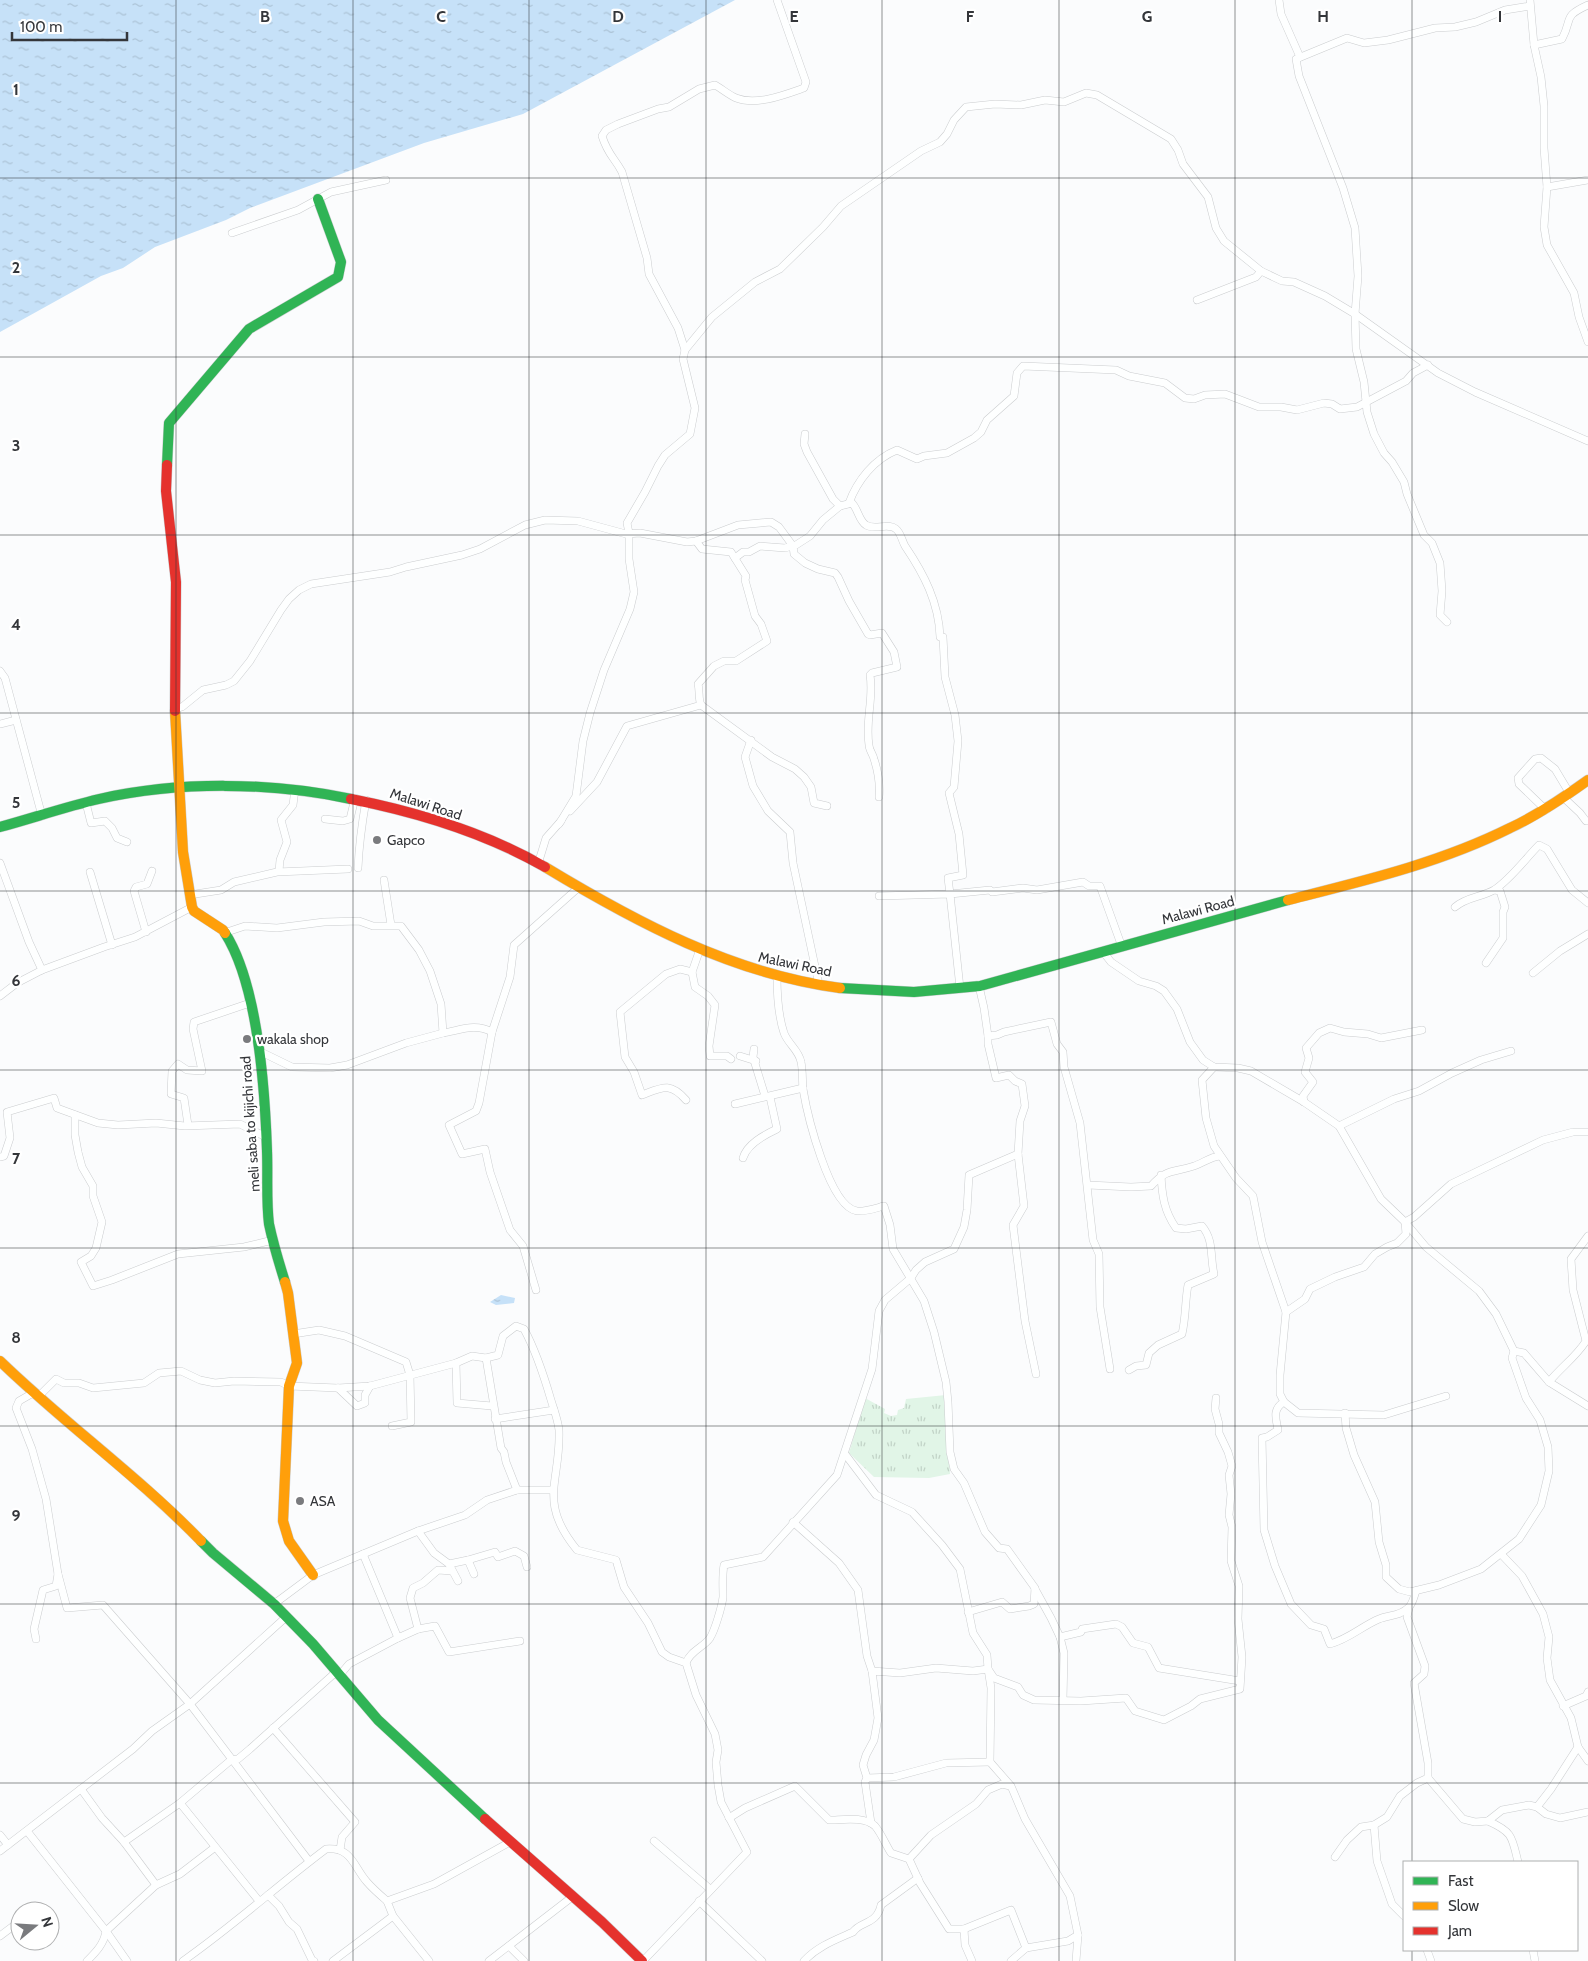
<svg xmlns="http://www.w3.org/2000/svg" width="1588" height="1961" font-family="Cabin,sans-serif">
	<defs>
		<pattern id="grass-tufts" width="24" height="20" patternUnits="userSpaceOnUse" patternTransform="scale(1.25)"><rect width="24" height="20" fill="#e1f5e7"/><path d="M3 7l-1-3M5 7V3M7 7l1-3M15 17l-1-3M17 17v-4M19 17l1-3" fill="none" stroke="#c2d3c7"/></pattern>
		<pattern id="water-ripples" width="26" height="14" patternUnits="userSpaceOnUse" patternTransform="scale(1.25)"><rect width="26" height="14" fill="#c6e1f8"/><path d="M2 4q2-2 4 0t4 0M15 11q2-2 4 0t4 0" fill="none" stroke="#abc2d5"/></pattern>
	</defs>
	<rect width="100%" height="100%" fill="#fbfcfd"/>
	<polygon fill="url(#grass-tufts)" points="946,1395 950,1474 929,1478 874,1477 849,1453 865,1398 885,1409 884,1413 891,1416 897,1415 898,1410 904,1408 906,1399"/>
	<g fill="url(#water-ripples)">
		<polygon points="0,0 735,0 523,114 424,143 250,208 226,220 155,247 123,268 101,276 0,332"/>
		<polygon points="501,1295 515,1298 514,1303 496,1305 490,1302"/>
	</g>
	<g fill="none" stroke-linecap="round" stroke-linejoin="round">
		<defs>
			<g id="street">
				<polyline points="1279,0 1281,14 1300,57"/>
				<polyline points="1530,0 1534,45 1541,77 1544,106 1544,148 1547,187 1544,227 1547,245 1574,293 1579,317 1588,342"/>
				<path d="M 1534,45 L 1562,39 C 1573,18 1562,17 1588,5"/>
				<polyline points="1547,187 1588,180"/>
				<polyline points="232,233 298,210 331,192 386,180"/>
				<polyline points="1197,300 1256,277 1261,271"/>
				<polyline points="685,350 712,317 755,282 780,269 823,227 841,206 921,151 940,142 947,134 954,120 966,107 995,104 1021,105 1045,100 1064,102 1086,93 1097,95 1171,139 1178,150 1183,164 1208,197 1216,228 1224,241 1261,271 1282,281 1294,282 1325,296 1355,314 1438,373 1475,392 1588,441"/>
				<path d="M 805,434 L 804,444 L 807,452 L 833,499 L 840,506 L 852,503 C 858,509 859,521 866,525 C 875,531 888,522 896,529 C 901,533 902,541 905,546 C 924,574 939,603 940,637 L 943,637 L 945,677 L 955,715 L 958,741 L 954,787 L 949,793 L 959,834 L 963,875 L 948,878 L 950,894 L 990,890 L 992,892 L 1023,888 L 1037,890 L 1083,882 L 1089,886 L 1100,886 L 1122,947"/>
				<path d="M 849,503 C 857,481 874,459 897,450 L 917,459 L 924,456 L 947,453 L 974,438 L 981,432 L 987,420 L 1014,396 L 1017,373 L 1023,366 L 1116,370 L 1129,376 L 1165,383 L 1185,398 L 1194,399 L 1205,395 L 1225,394 L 1259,407 L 1281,407 L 1297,410 L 1324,403 L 1332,404 L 1340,409 L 1357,407 L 1406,381 L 1413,373 L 1428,365"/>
				<path d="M 696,541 L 702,549 L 731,552 L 746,576 L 745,580 L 755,616 L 761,624 L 767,641 L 736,661 L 724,661 L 714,666 L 698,684 C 700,691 698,698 701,705"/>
				<polyline points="735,558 743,552 749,552 760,546 785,548 796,545 810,536 823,520 840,506"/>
				<polyline points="1447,622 1440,615 1442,591 1440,563 1432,543 1424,535 1407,494 1404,482 1392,462 1384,453 1374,434 1367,412 1364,382 1356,349 1355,314 1358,276 1355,228 1343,188 1299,76 1296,59 1347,38 1364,43 1388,40 1435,28 1455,27 1476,22 1505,10 1530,6"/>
				<polyline points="0,671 5,678 42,816"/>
				<path d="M 175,709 L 182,707 L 203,690 L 226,685 L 234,681 L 250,661 L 281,610 L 289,599 L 299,590 L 311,584 L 390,572 L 406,567 L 462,555 L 480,549 L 525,525 L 545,520 L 578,521 L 626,534 L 640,533 L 687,542 L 696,541 L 738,525 L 771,522 L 779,527 L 793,546 L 794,554 L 805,563 L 818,569 L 835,573 L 838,577 L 849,601 L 868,634 L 870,635 L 882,633 L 894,652 L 897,667 L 872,673 L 870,675 C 874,698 865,721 869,745 C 869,750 873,754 874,759 C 878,771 880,785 879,797"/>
				<polyline points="0,724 16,720"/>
				<polyline points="751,740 745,757 753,786 768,811 790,832 793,863 819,985"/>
				<polyline points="1564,798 1580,813 1586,821 1588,821"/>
				<polyline points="86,803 91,823 105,821 112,828 117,838 127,842"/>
				<polyline points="1546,810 1519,784 1518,778 1535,759 1541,758 1555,769 1570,794"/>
				<polyline points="570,811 597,782 627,726 701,705 772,757 795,769 804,777 811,787 814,803 827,806"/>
				<polyline points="325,819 343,821 350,819 355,798"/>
				<path d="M 559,824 L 576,796 L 583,741 L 590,713 L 604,670 L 630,609 L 634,592 L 629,559 L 629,533 L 627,523 L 645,492 L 658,466 L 665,455 L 690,434 L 695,408 L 683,359 L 685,350 L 678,328 L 649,274 L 647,258 L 622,172 C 614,157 608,155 602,136 L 606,130 L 618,124 L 658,109 L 669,107 L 699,89 L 715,85 C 722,89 729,95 736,98 C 756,106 784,95 804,88 L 806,82 L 777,0"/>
				<polyline points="0,863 29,942 42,970"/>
				<polyline points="538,864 546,838 561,821"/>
				<path d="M 358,868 C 359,845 362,823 366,800"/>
				<polyline points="279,871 280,860 287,842 281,820 293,805 295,789"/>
				<polyline points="90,872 112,945"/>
				<polyline points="384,880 391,925"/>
				<polyline points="189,895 221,890 234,882 277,872 348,869"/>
				<polyline points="879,896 950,894 960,988"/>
				<path d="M 1455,907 C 1466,897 1482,897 1494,890 C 1511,879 1525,859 1539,845 L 1547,849 L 1572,890 L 1588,903"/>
				<polyline points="146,932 134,891 136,887 147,884 152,871"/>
				<path d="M 224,933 L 245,926 L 277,928 L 324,922 L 359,921 L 373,926 L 401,926 L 419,950 L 430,971 L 441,1004 L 443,1033 C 461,1030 475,1023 492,1032"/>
				<polyline points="1104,953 1111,962 1139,981 1156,986 1164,991 1177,1009 1190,1042 1203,1060 1214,1067 1238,1068 1251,1071 1304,1102 1339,1126 1381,1199 1405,1222 1426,1247 1479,1291 1496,1314 1514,1351 1524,1353 1549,1382 1588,1406"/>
				<polyline points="1486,963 1503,938 1503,912 1505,907 1500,891 1495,890"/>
				<polyline points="692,972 695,987 708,996 715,1005 709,1046 710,1056 727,1056 731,1059"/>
				<polyline points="1533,973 1560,951 1588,934"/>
				<path d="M 777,976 C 777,995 778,1015 784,1033 C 788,1044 799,1050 801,1062 C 803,1071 802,1080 803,1089 C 807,1113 829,1207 857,1211 C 865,1212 876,1208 884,1206 L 890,1225 L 893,1249 L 924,1301 L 934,1332 L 946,1382 L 948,1402 L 950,1452 L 954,1469 L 964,1483 L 985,1532 L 999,1548 L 1007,1549 L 1035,1588 L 1034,1604 L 1029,1606 L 1010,1609 L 1002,1602 L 968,1612"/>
				<polyline points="979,986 984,1008 988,1036 997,1035 1004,1032 1051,1022 1057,1044 1063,1052 1064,1067 1080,1123 1093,1240 1099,1254 1100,1307 1110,1369"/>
				<polyline points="0,996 17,983 42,970 104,947 135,937 192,907"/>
				<polyline points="988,1036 988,1044 996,1078 1009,1075 1015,1081 1022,1084 1025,1106 1020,1121 1018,1154 1024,1206 1013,1225 1025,1321 1036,1374"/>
				<polyline points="754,1049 753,1057 765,1096"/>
				<polyline points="259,1051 292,1067 330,1068 347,1065 406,1043 443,1033"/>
				<polyline points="740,1056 756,1061"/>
				<path d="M 1214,1067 L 1202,1080 L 1206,1118 L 1214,1146 L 1236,1178 L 1253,1196 L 1262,1242 L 1286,1312 L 1280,1375 L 1280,1394 L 1284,1402 C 1272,1409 1276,1419 1278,1430 L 1267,1437 L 1262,1438 L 1264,1530 L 1275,1566 L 1291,1604 L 1311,1625 L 1324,1629 L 1330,1644 C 1349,1639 1362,1626 1379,1619 C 1389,1615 1400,1616 1408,1608 C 1413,1604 1414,1596 1416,1591"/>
				<path d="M 686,1100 C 670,1082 663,1087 642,1095 L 634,1072 L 625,1057 L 620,1012 L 666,974 L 680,969 L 692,972 L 700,949"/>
				<polyline points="1304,1102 1303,1096 1313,1082 1305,1072 1309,1058 1306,1048 1319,1033 1330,1028 1344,1032 1368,1034 1381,1038 1422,1030"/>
				<polyline points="735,1104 803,1088"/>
				<polyline points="75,1115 75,1135 78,1152 82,1167 93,1186 93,1196 102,1222 96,1248 91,1256 81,1262 93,1286 112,1280 178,1254 244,1247 273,1240"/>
				<polyline points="188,1125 184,1098 171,1094 172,1071 178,1064 187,1070 202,1071 193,1029 194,1022 250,1003"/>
				<polyline points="1339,1126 1394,1099 1419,1091 1452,1073 1481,1060 1511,1051"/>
				<polyline points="0,1157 4,1156 10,1138 7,1112 54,1098 57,1108 98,1123 118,1125 156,1123 185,1126 240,1124 266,1137"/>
				<path d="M 743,1158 C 747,1144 764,1135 777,1129 L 770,1097"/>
				<path d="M 1088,1185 L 1131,1187 L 1151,1186 C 1167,1168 1173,1173 1194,1166 C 1203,1163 1210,1157 1220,1156"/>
				<polyline points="536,1290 523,1246 510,1230 490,1172 485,1149 462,1154 449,1125 476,1111 479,1103 492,1032 510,977 514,945 578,888"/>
				<polyline points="1286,1312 1305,1299 1310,1289 1335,1277 1364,1267 1375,1254 1387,1247 1397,1243 1406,1234 1405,1222 1414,1217 1451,1184 1543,1140 1573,1132 1588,1132"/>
				<polyline points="293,1334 319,1330 345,1336 406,1362 410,1375 411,1422 392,1426"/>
				<polyline points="486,1358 501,1448 504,1452 506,1462 517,1490"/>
				<path d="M 1129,1370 L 1136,1366 L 1146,1365 L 1149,1353 L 1158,1345 L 1182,1334 C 1186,1317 1185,1301 1188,1285 L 1214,1274 C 1210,1257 1214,1240 1202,1226 L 1186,1229 L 1176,1228 C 1164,1211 1162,1195 1161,1175"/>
				<path d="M 1549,1382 C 1561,1367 1576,1357 1586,1341 L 1573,1290 L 1571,1259 L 1588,1236"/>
				<polyline points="338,1388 357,1406 365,1403 365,1395 370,1386"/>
				<polyline points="33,1393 19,1401 16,1408 32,1449 46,1499 58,1574 56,1586 43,1590 34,1629 36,1639"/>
				<polyline points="38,1397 56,1379 64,1383 79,1383 93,1388 144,1383 159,1373 181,1371 200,1380 215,1383 234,1381 281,1382 289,1386 338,1388 370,1386 456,1363"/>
				<polyline points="1284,1402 1298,1413 1384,1415 1446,1396"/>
				<path d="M 492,1406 L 457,1403 L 456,1363 L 472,1356 L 486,1358 L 498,1355 L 503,1336 L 516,1326 L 524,1329 C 536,1351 544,1376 551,1400 C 554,1410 558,1420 559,1430 C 561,1482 537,1501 577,1550 L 616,1560 L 624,1587 L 648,1623 L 662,1652 L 669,1657 L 686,1663 L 696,1695 L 715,1734 L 718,1750 L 716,1762 L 718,1785 L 721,1802 L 747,1852 L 643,1961"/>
				<polyline points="1345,1413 1346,1428 1354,1455 1375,1502 1379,1542 1386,1565 1386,1577 1399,1589 1410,1592 1439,1585 1481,1569 1519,1539 1541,1505 1549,1471 1548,1447 1540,1420 1526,1398 1512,1358 1514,1351"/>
				<polyline points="495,1419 554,1410"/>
				<polyline points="845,1454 876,1495 912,1512 942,1545 960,1569 973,1633 987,1655 988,1669 991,1688 990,1762 1011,1786 1025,1819 1070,1896 1078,1935 1076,1961"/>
				<polyline points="793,1522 839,1563 858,1590 867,1656 872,1671"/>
				<polyline points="418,1531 434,1553 449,1564 458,1581"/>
				<polyline points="363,1554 398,1638 418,1629 435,1626 449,1652 520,1641"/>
				<polyline points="1501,1554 1522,1576 1543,1614 1549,1637 1547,1658 1550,1680 1571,1718 1578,1747 1588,1761"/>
				<polyline points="468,1560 495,1552 498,1557 515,1551 524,1556 527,1567"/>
				<polyline points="449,1564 468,1560 474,1574"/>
				<polyline points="58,1574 67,1608 103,1605 190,1704 309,1861"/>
				<polyline points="1035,1589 1051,1618 1060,1637 1064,1653 1063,1700"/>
				<polyline points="274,1604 313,1575 418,1531 465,1515 487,1500 517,1490 552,1490"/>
				<polyline points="1409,1608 1407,1617 1425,1666 1424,1674 1414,1683 1428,1763 1428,1778"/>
				<polyline points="418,1629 410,1598 413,1588 423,1583 438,1570 452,1571"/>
				<polyline points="1060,1637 1081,1632 1082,1629 1116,1624 1122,1627 1133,1643 1148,1647 1159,1668 1240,1681"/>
				<path d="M 686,1663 C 690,1651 704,1647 710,1638 C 715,1630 722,1606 723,1597 C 723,1586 722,1576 724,1565 L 763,1557 L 837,1475 L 872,1369 L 879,1311 L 885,1300 L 911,1278 L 916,1270 L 925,1262 L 954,1249 L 964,1227 L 967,1210 L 969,1175 L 1018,1154"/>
				<polyline points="339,1676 349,1664 398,1638"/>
				<polyline points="1563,1706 1586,1696 1588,1692"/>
				<polyline points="273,1728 355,1822 342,1837 340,1850"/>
				<polyline points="867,1778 894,1777 946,1763 990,1762"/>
				<polyline points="81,1789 102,1818 124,1842 156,1885 180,1874 214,1848"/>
				<polyline points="180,1803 259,1901"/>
				<polyline points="1537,1807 1551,1789 1578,1747"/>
				<path d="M 729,1818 L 745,1808 L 795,1786 L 829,1820 C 842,1820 864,1816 875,1826 C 881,1833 886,1845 891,1853 L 909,1859 L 920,1883 L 949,1929 L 964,1929 L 1011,1910 L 1026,1948 L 1068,1941 L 1078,1935"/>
				<path d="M 1488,1821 C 1513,1832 1512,1837 1518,1862"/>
				<polyline points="871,1823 865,1782 867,1778 863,1765 866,1755 874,1740 878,1718 872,1671 900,1673 936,1668 973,1671 988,1669 994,1678 1018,1687 1023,1695 1034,1700 1081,1701 1126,1698 1135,1711 1164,1720 1191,1706 1200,1699 1240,1689 1242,1657 1238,1619 1239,1586 1231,1561 1232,1527 1229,1515 1231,1494 1229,1475 1232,1466 1228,1452 1219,1433 1219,1424 1215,1409 1216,1398"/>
				<polyline points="1374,1825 1377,1861 1392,1904 1404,1916"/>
				<polyline points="27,1831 106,1931 127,1961"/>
				<polyline points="0,1835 8,1845"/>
				<polyline points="654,1841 710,1889"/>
				<polyline points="124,1842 180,1803 231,1760 238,1759 250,1749 336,1672"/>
				<polyline points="0,1851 133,1749 152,1731 190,1704 285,1618"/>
				<polyline points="1335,1857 1347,1840 1361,1827 1374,1825 1387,1817 1400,1796 1417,1783 1428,1778 1463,1819 1475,1822 1488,1821 1502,1810 1529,1805 1537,1807 1546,1814 1560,1818 1588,1812"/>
				<polyline points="909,1859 931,1835 976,1804 988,1790 1002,1784 1010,1786"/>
				<polyline points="268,1895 279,1906 289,1922 297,1929 312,1960 314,1961"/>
				<polyline points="699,1901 762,1961"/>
				<polyline points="393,1916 429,1961"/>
				<polyline points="964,1929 965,1945 972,1961"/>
				<polyline points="0,1936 20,1921"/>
				<polyline points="509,1946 524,1961"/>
				<polyline points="1427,1950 1431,1961"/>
				<polyline points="1533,1950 1535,1961"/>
				<path d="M 87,1961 C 96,1952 104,1944 106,1931 L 156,1885"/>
				<path d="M 183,1961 C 233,1926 278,1885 326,1849 C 352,1847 353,1866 367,1882 C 373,1889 380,1895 387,1901"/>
				<polyline points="333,1961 393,1916 387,1901 434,1884 510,1842"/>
				<polyline points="489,1961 572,1897"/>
				<path d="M 804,1961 C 818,1946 835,1940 853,1932 C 860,1921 877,1925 881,1905 L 918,1878"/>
				<polyline points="1011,1961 1026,1948"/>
			</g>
			<g id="fast">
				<polyline points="167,465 169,423 249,329 338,277 341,262 318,199"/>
				<path d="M 0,827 C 33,818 65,807 99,799 C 180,781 270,782 351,799"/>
				<path d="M 225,933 C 258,985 265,1090 267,1151 C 268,1175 266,1200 269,1224 C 273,1243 279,1263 285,1282"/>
				<polyline points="840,988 914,992 980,986 1288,900"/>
				<polyline points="201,1541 213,1553 274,1604 313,1644 378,1720 485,1819"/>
			</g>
			<g id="slow">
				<polyline points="175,711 183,852 192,907 194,911 223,930 225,933"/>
				<path d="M 545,867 C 636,922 733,974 840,988"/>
				<path d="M 1288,900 C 1363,881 1440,863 1510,828 C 1538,815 1563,798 1588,780"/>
				<polyline points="285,1282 288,1293 297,1363 289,1386 283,1521 289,1541 313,1575"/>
				<path d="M 0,1361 C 65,1424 138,1476 201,1541"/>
			</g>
			<g id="jam">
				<polyline points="167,465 166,491 176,582 175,711"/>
				<path d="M 351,799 C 417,812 486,833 545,867"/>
				<polyline points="485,1819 602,1922 642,1961"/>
			</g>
		</defs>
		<use href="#street" stroke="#cbcdcf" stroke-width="8"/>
		<use href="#fast" stroke="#cbcdcf" stroke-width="11"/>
		<use href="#slow" stroke="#cbcdcf" stroke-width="11"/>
		<use href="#jam" stroke="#cbcdcf" stroke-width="11"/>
		<use href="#street" stroke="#feffff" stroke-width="7"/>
		<use href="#fast" stroke="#30b455" stroke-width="10"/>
		<use href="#slow" stroke="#ff9f0a" stroke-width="10"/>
		<use href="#jam" stroke="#e5322d" stroke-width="10"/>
	</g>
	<path fill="none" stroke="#34363a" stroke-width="1" stroke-opacity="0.55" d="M 176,0 L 176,1961M 353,0 L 353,1961M 529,0 L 529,1961M 706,0 L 706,1961M 882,0 L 882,1961M 1059,0 L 1059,1961M 1235,0 L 1235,1961M 1412,0 L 1412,1862M 0,178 L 1588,178M 0,357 L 1588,357M 0,535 L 1588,535M 0,713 L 1588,713M 0,891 L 1588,891M 0,1070 L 1588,1070M 0,1248 L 1588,1248M 0,1426 L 1588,1426M 0,1604 L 1588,1604M 0,1783 L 1588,1783M 1412,1950 L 1412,1961"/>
	<g fill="#7a7b7e" stroke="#fff" stroke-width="2">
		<circle cx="377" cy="840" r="5"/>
		<circle cx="247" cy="1039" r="5"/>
		<circle cx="300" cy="1501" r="5"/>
	</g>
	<g text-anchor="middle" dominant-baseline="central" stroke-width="4.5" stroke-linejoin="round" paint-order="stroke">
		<g font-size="14" fill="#34363a" stroke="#fff">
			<text transform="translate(426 804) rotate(18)">Malawi Road</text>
			<text transform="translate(1198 910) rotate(-15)">Malawi Road</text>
			<text transform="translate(795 964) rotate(12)">Malawi Road</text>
			<text transform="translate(250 1124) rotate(-94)">meli saba to kijichi road</text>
		</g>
		<g font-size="14" fill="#34363a" stroke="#fff" text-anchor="start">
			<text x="387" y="840">Gapco</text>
			<text x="257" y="1039">wakala shop</text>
			<text x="310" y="1501">ASA</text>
		</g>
	</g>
	<g font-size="16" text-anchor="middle" font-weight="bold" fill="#34363a" stroke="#fff" stroke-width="4.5" stroke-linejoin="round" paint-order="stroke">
		<text x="265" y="22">B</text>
		<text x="441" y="22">C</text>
		<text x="618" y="22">D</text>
		<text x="794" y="22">E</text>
		<text x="970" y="22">F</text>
		<text x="1147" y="22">G</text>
		<text x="1323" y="22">H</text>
		<text x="1500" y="22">I</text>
		<text x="16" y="95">1</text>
		<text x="16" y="273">2</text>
		<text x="16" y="451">3</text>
		<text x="16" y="630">4</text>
		<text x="16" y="808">5</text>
		<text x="16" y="986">6</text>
		<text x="16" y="1164">7</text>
		<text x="16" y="1343">8</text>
		<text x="16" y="1521">9</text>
	</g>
	<rect x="1403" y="1861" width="175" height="90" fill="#ffffff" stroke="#aeafb0"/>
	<rect x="1413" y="1877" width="25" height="8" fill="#30b455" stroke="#aeafb0"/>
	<text x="1448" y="1886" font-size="15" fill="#34363a">Fast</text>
	<rect x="1413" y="1902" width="25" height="8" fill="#ff9f0a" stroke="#aeafb0"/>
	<text x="1448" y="1911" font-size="15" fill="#34363a">Slow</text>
	<rect x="1413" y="1927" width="25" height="8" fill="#e5322d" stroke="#aeafb0"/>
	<text x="1448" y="1936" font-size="15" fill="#34363a">Jam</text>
	<g transform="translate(35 1926) rotate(72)"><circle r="24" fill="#ffffff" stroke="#aeafb0"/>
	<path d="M0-4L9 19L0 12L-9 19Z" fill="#7a7b7e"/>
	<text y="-8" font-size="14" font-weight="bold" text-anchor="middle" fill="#34363a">N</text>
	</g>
	<path d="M12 32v8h115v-8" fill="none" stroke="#34363a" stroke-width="2.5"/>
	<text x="20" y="32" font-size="15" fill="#34363a" stroke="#ffffff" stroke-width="4" paint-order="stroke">100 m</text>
</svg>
